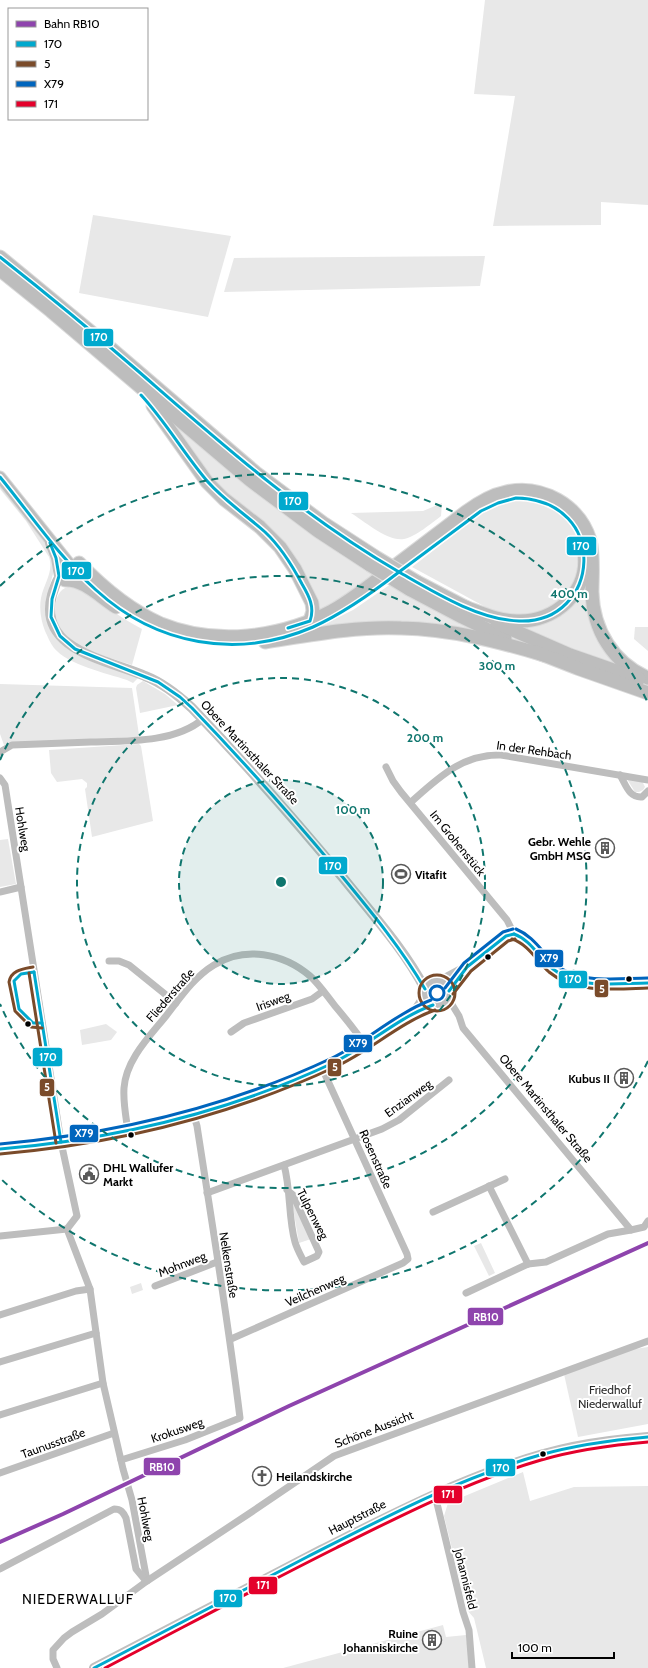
<svg xmlns="http://www.w3.org/2000/svg" width="648" height="1668" font-family="Cabin,sans-serif">
	<rect width="100%" height="100%" fill="#fff"/>
	<g fill="#e8e8e8">
		<polygon points="485,0 648,0 648,205 601,202 601,225 493,226 515,96 474,94"/>
		<polygon points="93,215 231,236 208,317 79,293"/>
		<polygon points="485,256 480,286 224,292 234,258"/>
		<polygon points="163,412 379,577 316,615 302,575 211,480"/>
		<path d="M 0,482 L 42,538 L 52,554 L 55,567 L 49,588 L 62,644 L 80,656 L 140,676 L 133,683 L 127,680 C 106,673 68,665 54,648 C 50,643 48,637 45,631 C 41,621 39,609 41,598 C 44,583 54,572 49,557 L 26,521 L 0,489 Z"/>
		<path d="M 514,500 C 550,498 587,524 582,564 C 582,572 567,595 562,604 L 519,619 L 491,610 L 412,567 L 482,513 L 494,507 Z"/>
		<path d="M 442,503 L 441,516 C 432,523 415,537 404,539 C 388,542 364,521 351,513 L 423,511 Z"/>
		<polygon points="586,576 591,607 631,670 565,648 512,623 536,623"/>
		<polygon points="395,584 452,616 483,636 313,630 353,610 388,586"/>
		<path d="M 78,585 C 99,602 119,617 142,629 L 132,665 C 103,655 48,644 56,602 C 59,588 67,586 78,585 Z"/>
		<polygon points="635,627 648,627 648,651 634,639"/>
		<polygon points="143,681 165,694 178,705 140,713 136,688 137,685"/>
		<polygon points="0,684 132,688 139,735 138,737 10,743 4,745 0,734"/>
		<polygon points="139,744 141,746 153,821 92,837 85,789 87,787 87,783 82,779 57,782 51,773 49,750"/>
		<polygon points="627,779 642,781 645,787 643,790 639,792 635,792"/>
		<polygon points="8,839 16,884 0,887 0,840"/>
		<polygon points="106,1024 117,1032 111,1040 82,1045 80,1030"/>
		<polygon points="291,1196 311,1239 299,1243"/>
		<polygon points="481,1243 495,1273 489,1276 474,1246"/>
		<polygon points="141,1283 143,1290 132,1294 130,1287"/>
		<polygon points="648,1347 648,1424 578,1437 564,1374 635,1349"/>
		<polygon points="523,1472 530,1501 574,1487 648,1486 648,1668 486,1668 474,1618 467,1610 444,1516 448,1503"/>
		<polygon points="443,1625 446,1637 466,1635 470,1668 283,1668"/>
	</g>
	<g fill="none" stroke-linecap="round" stroke-linejoin="round">
		<defs>
			<polyline id="primary" points="0,477 72,567 79,563"/>
			<g id="highway">
				<polyline points="0,257 108,346 256,473 323,523 377,558"/>
				<polyline points="0,270 51,311 250,480 318,531 370,565"/>
				<polyline points="153,406 207,482 224,499 260,527 280,547 295,569 312,603 313,611 310,621"/>
				<path d="M 79,563 C 103,588 129,610 161,624 C 215,646 281,638 332,611 C 353,599 372,584 391,569 C 416,550 441,531 466,512 C 478,503 491,495 506,492 C 542,484 579,505 590,540 C 594,557 592,575 592,592 C 593,630 613,663 648,678"/>
				<path d="M 65,580 C 84,579 100,597 116,607"/>
				<polyline points="417,582 469,609"/>
				<polyline points="409,589 462,617 505,638"/>
				<path d="M 462,606 C 479,612 498,621 517,621 C 555,623 590,591 584,552"/>
				<polyline points="497,623 570,655 639,679"/>
				<path d="M 265,642 C 310,635 356,626 401,628 C 450,629 497,641 544,655"/>
				<polyline points="536,652 577,668 648,693"/>
			</g>
		</defs>
		<use href="#primary" stroke="#dbdbdb" stroke-width="13"/>
		<use href="#highway" stroke="#dbdbdb" stroke-width="15"/>
		<g stroke="#bdbdbd" stroke-width="7">
			<path d="M 0,752 L 12,745 C 38,744 65,743 91,742 C 126,741 175,743 203,719"/>
			<polyline points="386,767 393,781 401,792 507,920 514,934"/>
			<path d="M 620,775 C 626,785 629,798 642,797 L 648,791"/>
			<polyline points="0,778 5,785 61,1142 77,1216 67,1229 90,1289 103,1383 123,1469 132,1500 147,1581"/>
			<path d="M 411,802 C 438,778 462,754 501,755 L 648,780"/>
			<polyline points="0,892 21,887"/>
			<polyline points="109,961 119,961 129,965 176,1003"/>
			<polyline points="448,998 459,1016 463,1028 631,1230 644,1227 648,1221"/>
			<polyline points="413,1012 424,995"/>
			<polyline points="231,1032 244,1023 312,999 323,991"/>
			<path d="M 128,1131 C 126,1117 123,1103 124,1088 C 126,1060 149,1037 166,1016 C 180,998 194,977 214,965 C 245,946 283,953 310,976 C 319,984 327,996 335,1006 C 346,1019 356,1031 365,1045"/>
			<path d="M 0,1149 C 28,1147 56,1142 84,1138 C 166,1125 247,1104 323,1067 C 338,1061 352,1053 366,1044 C 388,1030 408,1013 433,1005"/>
			<path d="M 284,1165 C 291,1190 288,1217 295,1242 C 297,1249 301,1256 304,1262 L 317,1256 L 319,1252 L 293,1195 L 287,1190"/>
			<polyline points="489,1186 528,1264"/>
			<polyline points="207,1193 382,1129 399,1120 449,1080"/>
			<polyline points="433,1212 505,1179"/>
			<polyline points="0,1236 67,1229"/>
			<polyline points="155,1286 217,1262"/>
			<polyline points="466,1293 528,1264 546,1262 608,1234 631,1230"/>
			<polyline points="0,1315 76,1291 90,1289"/>
			<polyline points="231,1339 403,1263 408,1259 407,1254 322,1068"/>
			<polyline points="0,1362 96,1333"/>
			<polyline points="0,1415 103,1383"/>
			<path d="M 121,1460 L 185,1440 L 240,1418 C 228,1320 212,1223 197,1126 L 194,1116"/>
			<polyline points="0,1473 114,1433"/>
			<polyline points="435,1495 463,1612 469,1630 472,1668"/>
			<path d="M 0,1569 L 114,1509 C 121,1509 123,1512 126,1518 L 136,1569 L 146,1581"/>
			<polyline points="57,1668 53,1659 53,1650 64,1638 72,1632 102,1614 147,1581 247,1515 334,1456 648,1341"/>
		</g>
		<g stroke="#bfbfbf" stroke-width="10">
			<polyline points="50,543 56,558 59,576"/>
			<path d="M 72,567 C 59,573 56,582 52,595 C 37,651 109,660 145,676 C 163,683 178,695 192,708 C 245,763 295,820 344,879 C 372,914 404,949 425,989"/>
			<circle cx="437" cy="993" r="13"/>
			<path d="M 441,981 L 467,967 L 506,936 L 514,934 C 527,936 544,964 557,972 C 583,988 619,983 648,983"/>
			<path d="M 94,1668 C 170,1629 245,1589 321,1550 C 399,1511 486,1465 573,1447 C 597,1442 623,1439 648,1437"/>
		</g>
		<use href="#primary" stroke="#bdbdbd" stroke-width="11"/>
		<use href="#highway" stroke="#bdbdbd" stroke-width="13"/>
		<defs>
			<g id="highway-bridge">
				<polyline points="377,558 417,582"/>
				<polyline points="370,565 409,589"/>
			</g>
		</defs>
		<use href="#highway-bridge" stroke="#dbdbdb" stroke-width="15" stroke-linecap="butt"/>
		<use href="#highway-bridge" stroke="#bdbdbd" stroke-width="13"/>
		<defs>
			<g id="bus-1">
				<path d="M 0,257 C 47,294 93,332 138,371 C 223,445 301,515 399,572"/>
				<path d="M 141,395 C 166,422 184,454 208,482 C 225,501 246,515 265,532 C 281,547 292,565 302,584 C 309,596 315,607 310,621 L 288,628"/>
				<path d="M 0,477 C 31,515 59,557 96,590 C 156,645 237,660 313,627 C 344,613 372,593 399,572"/>
				<path d="M 516,498 C 611,500 601,624 519,621 C 479,620 434,592 399,572 L 481,511 L 498,503 Z"/>
				<path d="M 50,543 L 56,558 L 59,576 L 52,599 L 51,617 L 60,636 L 75,649 L 158,682 L 180,697 L 192,708 C 242,760 290,814 336,869 C 368,908 400,946 425,989"/>
				<path d="M 514,934 C 531,940 539,958 553,969 C 578,990 618,983 648,983"/>
				<polyline points="34,972 61,1142"/>
				<polyline points="34,972 21,974 14,981 19,1009 33,1023 42,1023"/>
				<polyline points="449,991 467,967 506,936 514,934"/>
				<path d="M 0,1149 C 115,1139 229,1112 333,1063 C 368,1046 397,1018 433,1005"/>
				<path d="M 94,1668 C 165,1631 236,1594 307,1557 C 382,1519 459,1478 540,1455 C 576,1445 612,1440 648,1437"/>
			</g>
			<g id="bus-2">
				<path d="M 512,939 C 528,944 537,961 549,972 C 575,994 616,989 648,988"/>
				<path d="M 33,967 C 23,969 11,970 9,982 L 15,1011 L 31,1027 L 42,1028"/>
				<polyline points="29,973 56,1143"/>
				<circle cx="437" cy="993" r="18"/>
				<polyline points="453,994 471,971 508,941 515,939"/>
				<path d="M 0,1154 C 116,1144 230,1116 335,1067 C 370,1051 399,1023 435,1010"/>
			</g>
			<g id="bus-3">
				<path d="M 516,929 C 533,936 542,952 555,964 C 579,985 619,978 648,978"/>
				<circle cx="437" cy="993" r="7"/>
				<polyline points="445,988 464,963 503,932 513,929"/>
				<path d="M 0,1144 C 114,1134 228,1107 332,1058 C 367,1041 395,1014 431,1000"/>
			</g>
			<path id="bus-4" d="M 105,1668 C 182,1628 258,1587 336,1548 C 402,1515 469,1481 541,1460 C 576,1450 612,1445 648,1442"/>
		</defs>
		<use href="#bus-1" stroke="#fff" stroke-width="6"/>
		<use href="#bus-2" stroke="#fff" stroke-width="6"/>
		<use href="#bus-3" stroke="#fff" stroke-width="6"/>
		<use href="#bus-4" stroke="#fff" stroke-width="6"/>
		<use href="#bus-1" stroke="#00a9ce" stroke-width="3"/>
		<use href="#bus-2" stroke="#7a4b2a" stroke-width="3"/>
		<use href="#bus-3" stroke="#0065bd" stroke-width="3"/>
		<use href="#bus-4" stroke="#e4002b" stroke-width="3"/>
		<defs>
			<polyline id="rail-1" points="0,1542 63,1514 289,1406 648,1243"/>
		</defs>
		<use href="#rail-1" stroke="#fff" stroke-width="7"/>
		<use href="#rail-1" stroke="#8e44ad" stroke-width="4"/>
	</g>
	<circle cx="281" cy="882" r="102" fill="#0f766e" fill-opacity=".12"/>
	<g fill="none" stroke="#0f766e" stroke-width="2" stroke-dasharray="7 5">
		<circle cx="281" cy="882" r="102"/>
		<circle cx="281" cy="882" r="204"/>
		<path d="M0 760A306 306 0 1 1 0 1004"/>
		<path d="M648 1061A408 408 0 0 1 0 1178M0 586A408 408 0 0 1 648 703"/>
	</g>
	<defs>
		<symbol id="building-ring" viewBox="-11 -11 22 22"><circle r="9.5" fill="#fff" stroke="#595959" stroke-width="1.5"/><path d="M-4-6H4V6H1V3H-1V6H-4ZM-2.5-4.3h1.7v1.8h-1.7ZM.8-4.3h1.7v1.8H.8ZM-2.5-1h1.7V.8h-1.7ZM.8-1h1.7V.8H.8Z" fill="#595959"/></symbol>
		<symbol id="stadium-ring" viewBox="-11 -11 22 22"><circle r="9.5" fill="#fff" stroke="#595959" stroke-width="1.5"/><path d="M0-5a6.5 5 0 1 0 0 10a6.5 5 0 1 0 0-10ZM-3.5-1.8h7v3.6h-7Z" fill="#595959"/></symbol>
		<symbol id="civic-ring" viewBox="-11 -11 22 22"><circle r="9.5" fill="#fff" stroke="#595959" stroke-width="1.5"/><path d="M-.6-6.5H3V-4.5H.6V-3L4-1V1h2V6H-6V1h2V-1L-.6-3ZM-1.2 2.5V6h2.4V2.5Z" fill="#595959"/></symbol>
		<symbol id="church-ring" viewBox="-11 -11 22 22"><circle r="9.5" fill="#fff" stroke="#595959" stroke-width="1.5"/><path d="M-1.2-6h2.4v3.5h3.3v2.4h-3.3V6h-2.4V-.1h-3.3v-2.4h3.3Z" fill="#595959"/></symbol>
	</defs>
	<g fill-rule="evenodd">
		<use href="#building-ring" x="594" y="837" width="22" height="22"/>
		<use href="#stadium-ring" x="390" y="863" width="22" height="22"/>
		<use href="#building-ring" x="613" y="1067" width="22" height="22"/>
		<use href="#civic-ring" x="78" y="1163" width="22" height="22"/>
		<use href="#church-ring" x="251" y="1465" width="22" height="22"/>
		<use href="#building-ring" x="421" y="1629" width="22" height="22"/>
	</g>
	<g fill="#000" stroke="#fff" stroke-width="1.5">
		<circle cx="488" cy="957" r="3.5"/>
		<circle cx="629" cy="979" r="3.5"/>
		<circle cx="28" cy="1024" r="3.5"/>
		<circle cx="131" cy="1135" r="3.5"/>
		<circle cx="543" cy="1454" r="3.5"/>
	</g>
	<g text-anchor="middle" dominant-baseline="central" stroke-width="4" stroke-linejoin="round" paint-order="stroke">
		<g font-size="12" fill="#000" stroke="#fff">
			<text transform="translate(534 750) rotate(8)">In der Rehbach</text>
			<text transform="translate(250 752) rotate(47)">Obere Martinsthaler Straße</text>
			<text transform="translate(23 829) rotate(81)">Hohlweg</text>
			<text transform="translate(458 843) rotate(51)">Im Grohenstück</text>
			<text transform="translate(170 995) rotate(-49)">Fliederstraße</text>
			<text transform="translate(273 1001) rotate(-20)">Irisweg</text>
			<text transform="translate(408 1098) rotate(-36)">Enzianweg</text>
			<text transform="translate(546 1108) rotate(50)">Obere Martinsthaler Straße</text>
			<text transform="translate(376 1159) rotate(66)">Rosenstraße</text>
			<text transform="translate(313 1214) rotate(63)">Tulpenweg</text>
			<text transform="translate(182 1264) rotate(-21)">Mohnweg</text>
			<text transform="translate(229 1265) rotate(81)">Nelkenstraße</text>
			<text transform="translate(315 1290) rotate(-24)">Veilchenweg</text>
			<text transform="translate(374 1429) rotate(-21)">Schöne Aussicht</text>
			<text transform="translate(177 1430) rotate(-19)">Krokusweg</text>
			<text transform="translate(53 1443) rotate(-20)">Taunusstraße</text>
			<text transform="translate(357 1517) rotate(-27)">Hauptstraße</text>
			<text transform="translate(146 1519) rotate(79)">Hohlweg</text>
			<text transform="translate(466 1579) rotate(76)">Johannisfeld</text>
		</g>
		<g font-size="12" font-weight="bold" fill="#000" stroke="#fff" text-anchor="end">
			<text x="591" y="841">Gebr. Wehle<tspan x="591" dy="14">GmbH MSG</tspan></text>
			<text x="415" y="874" text-anchor="start">Vitafit</text>
			<text x="610" y="1078">Kubus II</text>
			<text x="103" y="1167" text-anchor="start">DHL Wallufer<tspan x="103" dy="14">Markt</tspan></text>
			<text x="276" y="1476" text-anchor="start">Heilandskirche</text>
			<text x="418" y="1633">Ruine<tspan x="418" dy="14">Johanniskirche</tspan></text>
		</g>
		<g font-size="12" fill="#2c2c2c" stroke="#fff">
			<text x="610" y="1389">Friedhof<tspan x="610" dy="14">Niederwalluf</tspan></text>
		</g>
		<g font-size="14" letter-spacing="1" fill="#000" stroke="#fff">
			<text x="78" y="1599">NIEDERWALLUF</text>
		</g>
	</g>
	<circle cx="281" cy="882" r="6" fill="#0f766e" stroke="#fff" stroke-width="2"/>
	<g font-size="12" text-anchor="middle" font-weight="bold" fill="#0f766e" stroke="#fff" stroke-width="4" stroke-linejoin="round" paint-order="stroke">
		<text x="569" y="598">400 m</text>
		<text x="497" y="670">300 m</text>
		<text x="425" y="742">200 m</text>
		<text x="353" y="814">100 m</text>
	</g>
	<g stroke="#fff" stroke-width="1.5">
		<rect x="83" y="328" width="31" height="19" rx="4" fill="#00a9ce"/>
		<rect x="278" y="491" width="31" height="20" rx="4" fill="#00a9ce"/>
		<rect x="566" y="536" width="31" height="20" rx="4" fill="#00a9ce"/>
		<rect x="61" y="561" width="31" height="19" rx="4" fill="#00a9ce"/>
		<rect x="318" y="856" width="30" height="19" rx="4" fill="#00a9ce"/>
		<rect x="534" y="949" width="30" height="19" rx="4" fill="#0065bd"/>
		<rect x="558" y="970" width="30" height="19" rx="4" fill="#00a9ce"/>
		<rect x="594" y="979" width="15" height="19" rx="4" fill="#7a4b2a"/>
		<rect x="343" y="1034" width="30" height="19" rx="4" fill="#0065bd"/>
		<rect x="32" y="1047" width="31" height="20" rx="4" fill="#00a9ce"/>
		<rect x="327" y="1058" width="15" height="19" rx="4" fill="#7a4b2a"/>
		<rect x="39" y="1078" width="16" height="19" rx="4" fill="#7a4b2a"/>
		<rect x="69" y="1124" width="30" height="19" rx="4" fill="#0065bd"/>
		<rect x="467" y="1307" width="37" height="19" rx="4" fill="#8e44ad"/>
		<rect x="143" y="1457" width="38" height="19" rx="4" fill="#8e44ad"/>
		<rect x="485" y="1458" width="31" height="19" rx="4" fill="#00a9ce"/>
		<rect x="433" y="1485" width="30" height="19" rx="4" fill="#e4002b"/>
		<rect x="248" y="1576" width="30" height="19" rx="4" fill="#e4002b"/>
		<rect x="213" y="1589" width="30" height="19" rx="4" fill="#00a9ce"/>
	</g>
	<g font-size="11" text-anchor="middle" font-weight="bold" fill="#fff">
		<text x="99" y="341">170</text>
		<text x="293" y="505">170</text>
		<text x="581" y="550">170</text>
		<text x="76" y="575">170</text>
		<text x="333" y="870">170</text>
		<text x="549" y="962">X79</text>
		<text x="573" y="983">170</text>
		<text x="602" y="993">5</text>
		<text x="358" y="1047">X79</text>
		<text x="48" y="1061">170</text>
		<text x="335" y="1071">5</text>
		<text x="47" y="1091">5</text>
		<text x="84" y="1137">X79</text>
		<text x="486" y="1321">RB10</text>
		<text x="162" y="1471">RB10</text>
		<text x="501" y="1472">170</text>
		<text x="448" y="1498">171</text>
		<text x="263" y="1589">171</text>
		<text x="228" y="1602">170</text>
	</g>
	<rect x="8" y="8" width="140" height="112" fill="#ffffff" stroke="#999999"/>
	<rect x="16" y="21" width="20" height="6" fill="#8e44ad" stroke="#999999"/>
	<text x="44" y="28" font-size="12" fill="#000000">Bahn RB10</text>
	<rect x="16" y="41" width="20" height="6" fill="#00a9ce" stroke="#999999"/>
	<text x="44" y="48" font-size="12" fill="#000000">170</text>
	<rect x="16" y="61" width="20" height="6" fill="#7a4b2a" stroke="#999999"/>
	<text x="44" y="68" font-size="12" fill="#000000">5</text>
	<rect x="16" y="81" width="20" height="6" fill="#0065bd" stroke="#999999"/>
	<text x="44" y="88" font-size="12" fill="#000000">X79</text>
	<rect x="16" y="101" width="20" height="6" fill="#e4002b" stroke="#999999"/>
	<text x="44" y="108" font-size="12" fill="#000000">171</text>
	<path d="M512 1652v6h102v-6" fill="none" stroke="#000000" stroke-width="2"/>
	<text x="518" y="1652" font-size="12" fill="#000000" stroke="#ffffff" stroke-width="3" paint-order="stroke">100 m</text>
</svg>
